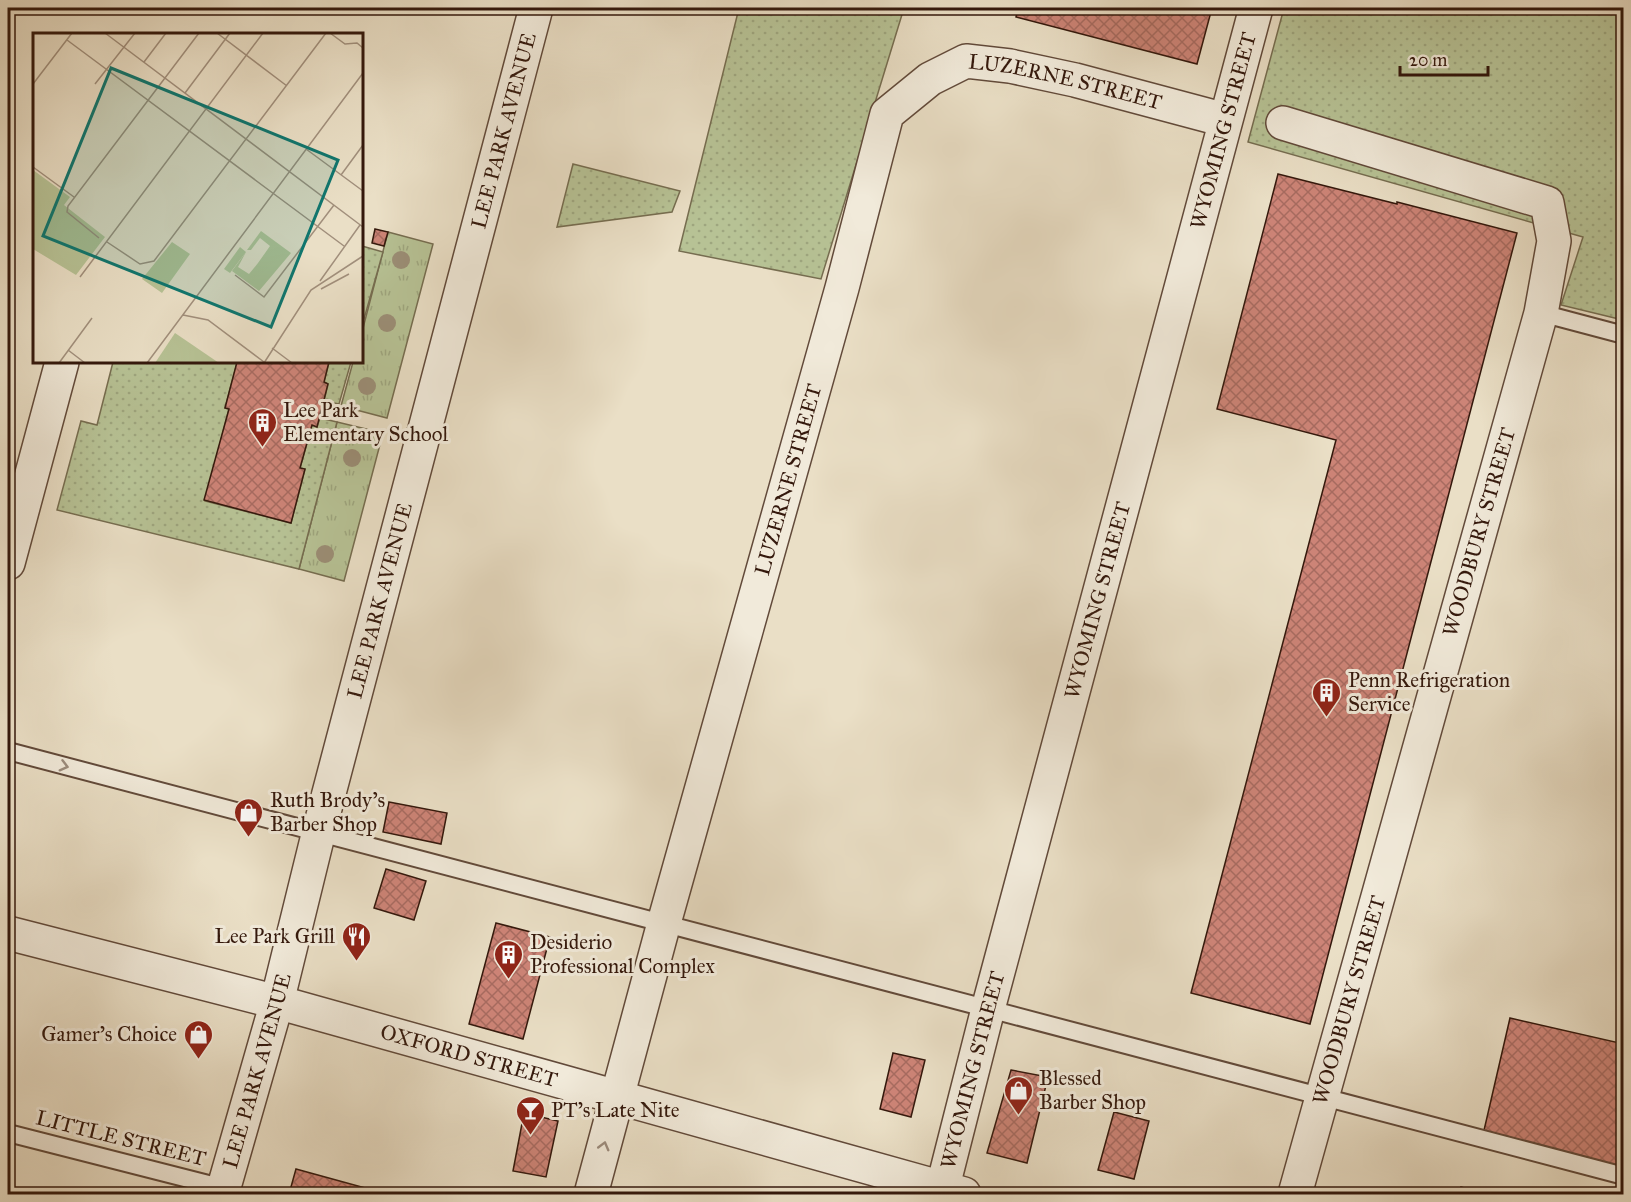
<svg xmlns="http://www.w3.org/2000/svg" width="1631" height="1202" font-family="'IM FELL Great Primer',serif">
	<defs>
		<pattern id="grass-tufts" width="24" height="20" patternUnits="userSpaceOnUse" patternTransform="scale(1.5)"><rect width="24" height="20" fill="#b7c295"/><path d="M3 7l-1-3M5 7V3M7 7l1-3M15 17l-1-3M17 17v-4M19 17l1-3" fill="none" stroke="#9ea67f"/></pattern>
		<pattern id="park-dots" width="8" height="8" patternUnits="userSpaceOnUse" patternTransform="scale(1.5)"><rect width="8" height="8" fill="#b7c295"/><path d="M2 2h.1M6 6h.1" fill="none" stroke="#9ea67f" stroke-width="1.8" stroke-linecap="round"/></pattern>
		<pattern id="building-cross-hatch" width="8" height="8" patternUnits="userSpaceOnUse" patternTransform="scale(1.5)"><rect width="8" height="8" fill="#cd8477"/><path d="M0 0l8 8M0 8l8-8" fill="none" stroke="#a76b60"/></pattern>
	</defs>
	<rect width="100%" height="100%" fill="#eadfc6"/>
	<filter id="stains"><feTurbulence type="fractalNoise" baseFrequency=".00333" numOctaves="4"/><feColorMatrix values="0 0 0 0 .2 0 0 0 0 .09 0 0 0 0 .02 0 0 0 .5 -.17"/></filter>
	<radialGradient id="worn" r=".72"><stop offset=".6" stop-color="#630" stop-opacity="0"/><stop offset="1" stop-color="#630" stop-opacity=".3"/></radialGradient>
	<g fill="url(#grass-tufts)" stroke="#766d50" stroke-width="1.5">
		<polygon points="388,232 433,244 387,418 341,406 353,362 362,362 362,332"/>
		<polygon points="337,422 383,433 344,581 299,569"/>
	</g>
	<g fill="url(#park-dots)" stroke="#766d50" stroke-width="1.5">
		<polygon points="739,8 904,8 821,279 679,251"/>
		<polygon points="1284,8 1623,8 1623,320 1561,305 1583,237 1248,142"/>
		<polygon points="573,164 680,191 672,212 557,227"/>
		<polygon points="362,246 383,252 362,326"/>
		<polygon points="113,362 243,362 243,363 237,363 225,408 229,409 205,501 291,523 305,469 300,468 312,425 317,427 320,418 337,422 299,569 57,510 81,421 97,425"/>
		<polygon points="329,362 351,362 339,404 324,401 328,384 324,382"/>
	</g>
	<g fill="url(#building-cross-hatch)" stroke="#34180c" stroke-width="1.5">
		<polygon points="1018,8 1212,8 1197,64 1016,17"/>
		<polygon points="1278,174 1397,204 1397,202 1517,233 1310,1024 1191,993 1336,440 1217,409"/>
		<polygon points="375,229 388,232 384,246 372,243"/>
		<polygon points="237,362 329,362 324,382 328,384 317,427 312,425 300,468 305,469 291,523 204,500 229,409 225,408"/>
		<polygon points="389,802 447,813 441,844 383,832"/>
		<polygon points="386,869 426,881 414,920 374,908"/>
		<polygon points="496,923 550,937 523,1039 469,1024"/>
		<polygon points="1510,1018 1624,1044 1624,1170 1482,1139"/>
		<polygon points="893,1053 925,1060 911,1117 880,1109"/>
		<polygon points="1011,1070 1048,1077 1027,1163 987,1153"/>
		<polygon points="1114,1112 1149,1121 1134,1179 1098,1170"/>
		<polygon points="524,1113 558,1121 546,1177 513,1171"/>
		<polygon points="296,1169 387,1194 289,1194"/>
		<polygon points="1461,1187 1485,1194 1459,1194"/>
	</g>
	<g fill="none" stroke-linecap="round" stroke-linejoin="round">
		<defs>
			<g id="service">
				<polyline points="1541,313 1624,335"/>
				<polyline points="8,751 1624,1176"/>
				<polyline points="8,1133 224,1188"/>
			</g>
			<g id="minor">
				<polyline points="1283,123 1547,203 1554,241 1541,313 1295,1194"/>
				<polyline points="8,563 62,362"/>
				<path id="s1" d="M 222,1194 L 277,1002 L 319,831 L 536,8"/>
				<path id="s2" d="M 591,1194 L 664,923 L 842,288 L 887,114 L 930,79 L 966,61 L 1010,66 L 1075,80 L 1225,120"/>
				<path id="s3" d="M 941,1194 L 988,1009 L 1256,8"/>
			</g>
			<g id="tertiary">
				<path id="s4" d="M 8,933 L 277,1002 L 964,1194"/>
			</g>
		</defs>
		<use href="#service" stroke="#624a3a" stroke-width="20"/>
		<use href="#minor" stroke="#624a3a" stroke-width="36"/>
		<use href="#tertiary" stroke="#624a3a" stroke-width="36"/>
		<use href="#service" stroke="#f1eada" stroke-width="16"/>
		<use href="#minor" stroke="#f1eada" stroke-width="33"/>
		<use href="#tertiary" stroke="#f1eada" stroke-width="33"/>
	</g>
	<g fill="#9b8e76">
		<circle cx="401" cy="260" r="9"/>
		<circle cx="387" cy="323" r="9"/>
		<circle cx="367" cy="386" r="9"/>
		<circle cx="352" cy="458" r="9"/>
		<circle cx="325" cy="554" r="9"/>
	</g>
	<defs><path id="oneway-chevron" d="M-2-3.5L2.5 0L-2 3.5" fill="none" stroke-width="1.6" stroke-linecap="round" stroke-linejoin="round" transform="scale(1.5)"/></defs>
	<g stroke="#9c8c7d">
		<use href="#oneway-chevron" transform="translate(64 766) rotate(15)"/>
		<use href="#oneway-chevron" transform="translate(604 1146) rotate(-75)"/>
	</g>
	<defs>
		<symbol id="building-pin" viewBox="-11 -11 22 30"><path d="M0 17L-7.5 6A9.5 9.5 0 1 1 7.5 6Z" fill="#8f2418" stroke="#f1eada"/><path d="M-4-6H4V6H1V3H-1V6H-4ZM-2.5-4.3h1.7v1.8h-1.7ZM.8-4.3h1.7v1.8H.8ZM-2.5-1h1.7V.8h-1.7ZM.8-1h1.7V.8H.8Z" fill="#fff"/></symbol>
		<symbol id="shop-pin" viewBox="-11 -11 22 30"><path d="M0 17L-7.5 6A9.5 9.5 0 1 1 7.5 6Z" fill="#8f2418" stroke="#f1eada"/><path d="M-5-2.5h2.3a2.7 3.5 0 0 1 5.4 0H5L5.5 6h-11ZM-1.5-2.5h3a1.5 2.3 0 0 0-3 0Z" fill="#fff"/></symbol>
		<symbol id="restaurant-pin" viewBox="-11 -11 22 30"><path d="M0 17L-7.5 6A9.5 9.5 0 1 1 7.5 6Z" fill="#8f2418" stroke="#f1eada"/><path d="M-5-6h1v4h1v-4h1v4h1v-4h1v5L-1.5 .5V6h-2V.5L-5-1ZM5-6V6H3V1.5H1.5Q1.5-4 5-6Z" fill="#fff"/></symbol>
		<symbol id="bar-pin" viewBox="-11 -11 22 30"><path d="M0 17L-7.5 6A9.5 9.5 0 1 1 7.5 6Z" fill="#8f2418" stroke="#f1eada"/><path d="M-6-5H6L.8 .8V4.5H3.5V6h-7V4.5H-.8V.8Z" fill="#fff"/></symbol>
	</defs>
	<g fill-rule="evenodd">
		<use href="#building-pin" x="246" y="406" width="33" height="45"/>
		<use href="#building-pin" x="1310" y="676" width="33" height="45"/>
		<use href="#shop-pin" x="232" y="796" width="33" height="45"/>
		<use href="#restaurant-pin" x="340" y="920" width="33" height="45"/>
		<use href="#building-pin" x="492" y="938" width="33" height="45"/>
		<use href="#shop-pin" x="182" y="1018" width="33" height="45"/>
		<use href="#shop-pin" x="1002" y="1074" width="33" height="45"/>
		<use href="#bar-pin" x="514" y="1094" width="33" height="45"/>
	</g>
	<g text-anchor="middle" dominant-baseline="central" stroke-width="6" stroke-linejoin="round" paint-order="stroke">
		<g font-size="21" fill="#34180c" stroke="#f1eada">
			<text stroke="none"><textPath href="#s2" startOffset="1317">LUZERNE STREET</textPath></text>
			<text stroke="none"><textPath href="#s1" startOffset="1100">LEE PARK AVENUE</textPath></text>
			<text stroke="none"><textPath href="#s3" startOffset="1100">WYOMING STREET</textPath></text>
			<text stroke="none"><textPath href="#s2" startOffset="741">LUZERNE STREET</textPath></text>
			<text transform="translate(1479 532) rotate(-74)">WOODBURY STREET</text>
			<text stroke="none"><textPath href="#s1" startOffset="614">LEE PARK AVENUE</textPath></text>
			<text stroke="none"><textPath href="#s3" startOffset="614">WYOMING STREET</textPath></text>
			<text transform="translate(1349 1000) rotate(-74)">WOODBURY STREET</text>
			<text stroke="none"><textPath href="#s4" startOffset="477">OXFORD STREET</textPath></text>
			<text stroke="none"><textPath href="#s1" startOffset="128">LEE PARK AVENUE</textPath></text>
			<text stroke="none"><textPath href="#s3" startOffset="128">WYOMING STREET</textPath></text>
			<text transform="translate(121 1138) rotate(14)">LITTLE STREET</text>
		</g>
		<g font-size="21" fill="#34180c" stroke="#f1eada" text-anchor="start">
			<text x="283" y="410">Lee Park<tspan x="283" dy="24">Elementary School</tspan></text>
			<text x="1348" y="680">Penn Refrigeration<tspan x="1348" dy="24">Service</tspan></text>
			<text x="270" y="800">Ruth Brody's<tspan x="270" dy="24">Barber Shop</tspan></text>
			<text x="335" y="936" text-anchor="end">Lee Park Grill</text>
			<text x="530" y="942">Desiderio<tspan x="530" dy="24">Professional Complex</tspan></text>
			<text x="177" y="1034" text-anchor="end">Gamer's Choice</text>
			<text x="1039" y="1078">Blessed<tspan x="1039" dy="24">Barber Shop</tspan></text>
			<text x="551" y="1110">PT's Late Nite</text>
		</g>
	</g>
	<g transform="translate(33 33)">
		<rect width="330" height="330" fill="#eadfc6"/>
		<path d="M 207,214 L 213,219 L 197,240 L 191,236 Z" fill="#b7c295"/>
		<path d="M 142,300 L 186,330 L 122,330 Z" fill="#b7c295"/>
		<path d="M 0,137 L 37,164 L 31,172 L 72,204 L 43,242 L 0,216 ZM 228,198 L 258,220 L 226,258 L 199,238 L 213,219 L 205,234 L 216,241 L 225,230 L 237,213 L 227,205 L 218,217 L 214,217 ZM 139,209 L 157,221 L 129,260 L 109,246 Z" fill="#b7c295"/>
		<path fill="none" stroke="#a18f7c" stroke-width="1.5" d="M 72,0 L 330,194M 184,0 L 254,53M 297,0 L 312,11 L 324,10 L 330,15M 34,7 L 311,213M 111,29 L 133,0M 0,51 L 39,0M 62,51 L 102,0M 152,60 L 197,0M 273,116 L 330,158M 0,134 L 41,164M 308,142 L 330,112M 66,205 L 34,179 L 35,173 L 166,0M 74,209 L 107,231 L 121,228 L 293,0M 202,242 L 231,264 L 301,172M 47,244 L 230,0M 287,248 L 327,192M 288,256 L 316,241M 150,282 L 175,287 L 231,329M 239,315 L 259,330M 35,317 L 52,330M 26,330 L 59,285M 114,330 L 330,40M 231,330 L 278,257 L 330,223"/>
		<path fill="#0f766e" fill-opacity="0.15" stroke="#0f766e" stroke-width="3" d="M 78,35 L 305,127 L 238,294 L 10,203 Z"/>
		<rect width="330" height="330" fill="none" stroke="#34180c" stroke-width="3"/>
	</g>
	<rect width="1631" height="1202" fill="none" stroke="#eadfc6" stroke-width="30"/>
	<rect x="9" y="9" width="1613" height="1184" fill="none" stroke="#34180c" stroke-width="3"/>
	<rect x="15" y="15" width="1601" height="1172" fill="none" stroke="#34180c" stroke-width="1.5"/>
	<path d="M1400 66v9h88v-9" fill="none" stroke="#34180c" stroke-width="3"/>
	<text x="1409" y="66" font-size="18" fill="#34180c" stroke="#f1eada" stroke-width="4.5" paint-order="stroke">20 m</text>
	<rect width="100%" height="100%" filter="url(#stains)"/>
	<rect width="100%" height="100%" fill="url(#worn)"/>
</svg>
